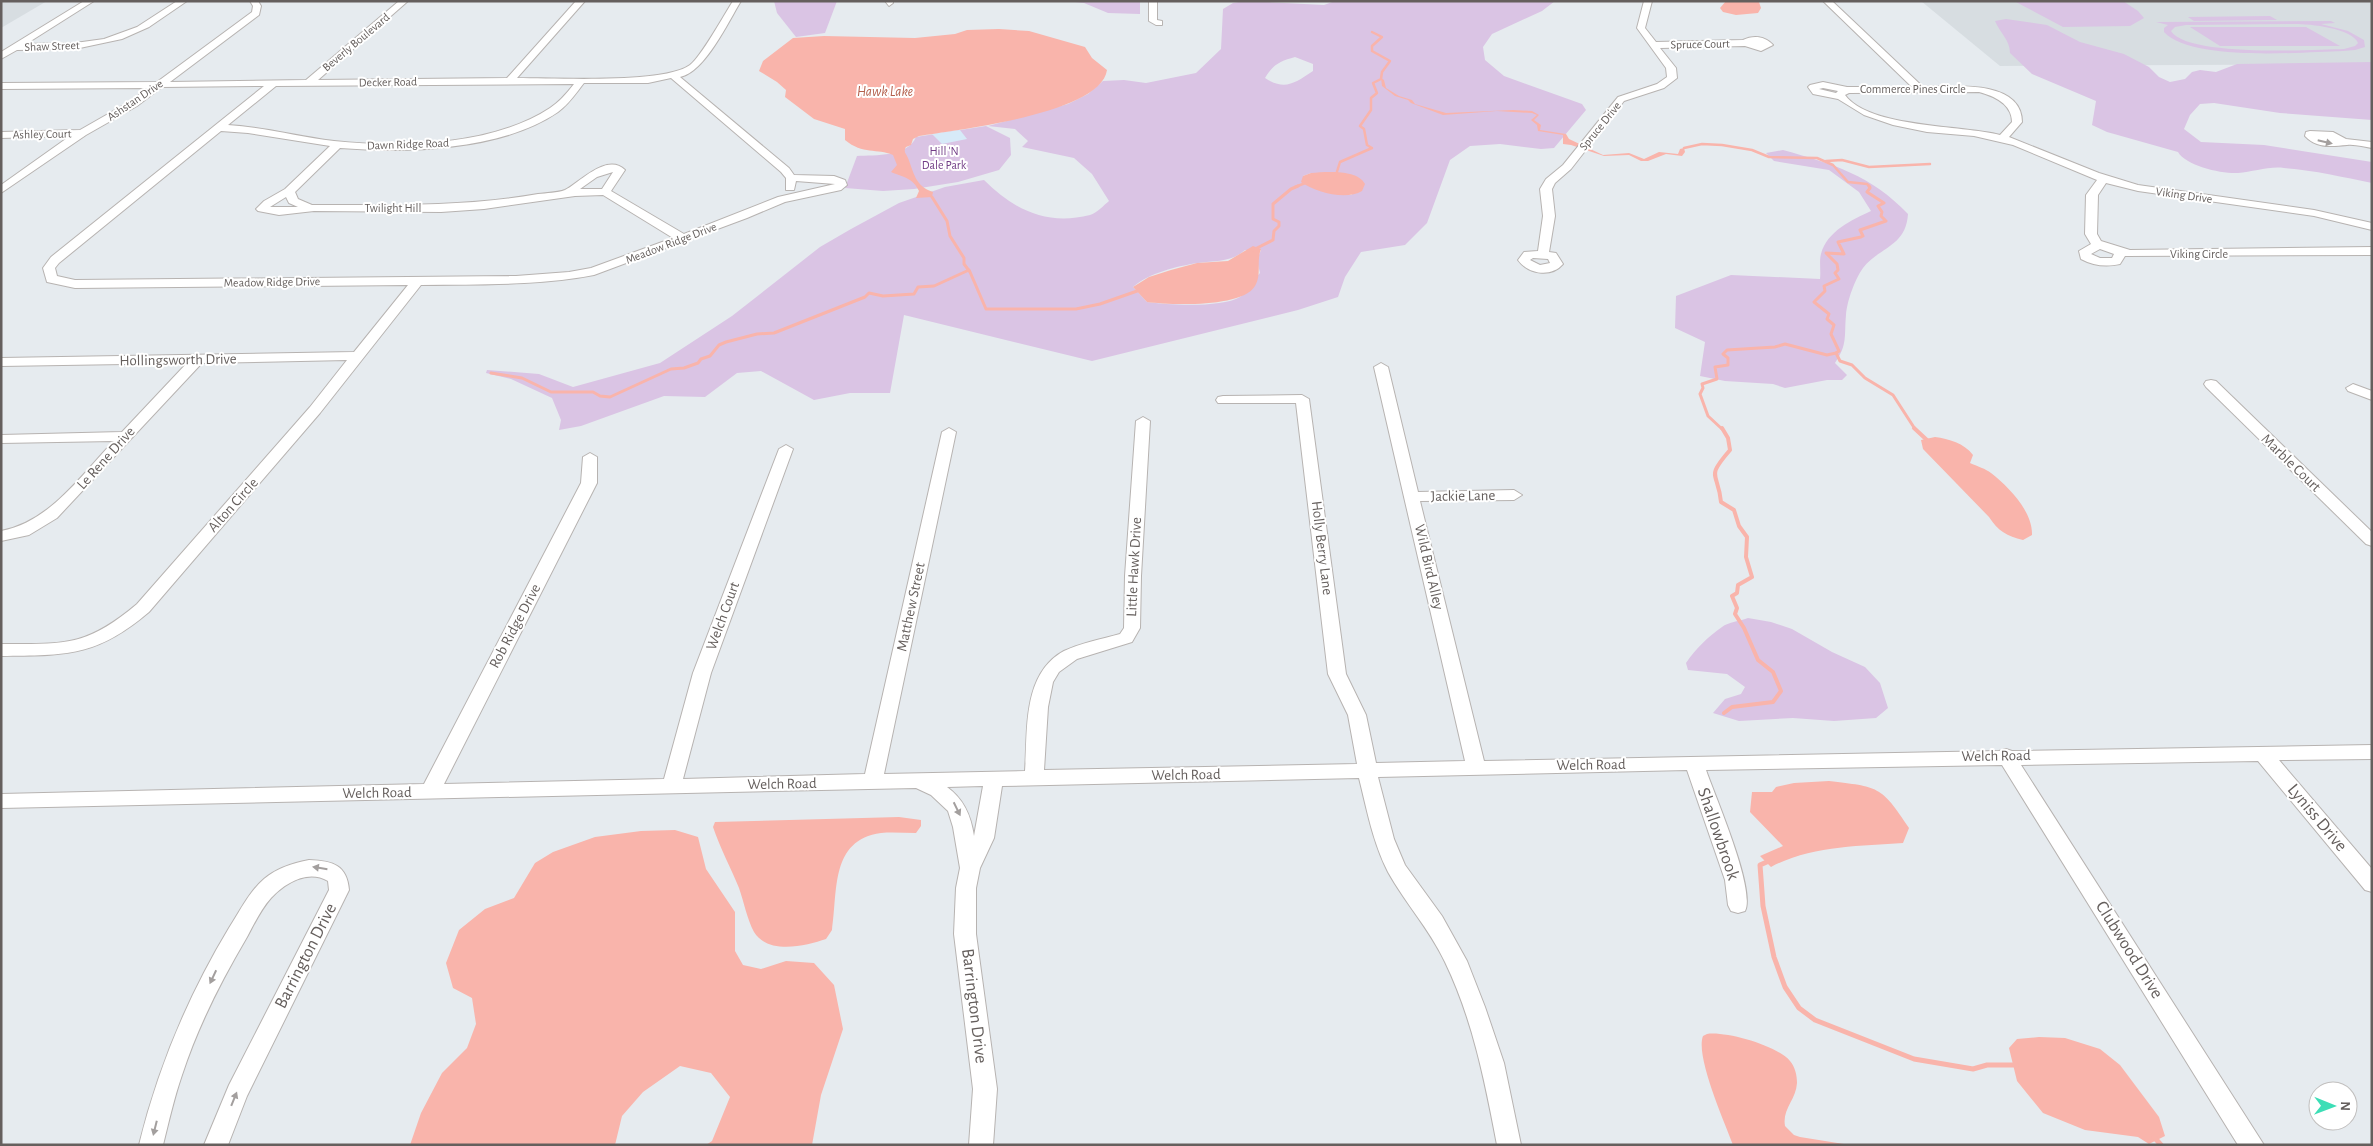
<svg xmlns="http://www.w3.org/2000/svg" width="2373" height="1146" font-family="'Alegreya Sans',sans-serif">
	<rect width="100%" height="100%" fill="#e6ebef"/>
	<g fill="#d7dde1">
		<polygon points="1,1 47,1 1,28"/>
		<polygon points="1921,1 2372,1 2372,64 2000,66"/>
	</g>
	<g fill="#dac4e4" fill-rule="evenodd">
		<polygon points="774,1 837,1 825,33 796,37 777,13"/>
		<polygon points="1066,1 1140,1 1140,14 1108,13 1084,3"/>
		<path d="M 1245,1 L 1324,5 L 1335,1 L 1555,1 L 1542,11 L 1492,34 L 1483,47 L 1485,60 L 1504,76 L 1582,104 L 1586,110 L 1554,148 L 1541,149 L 1500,144 L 1470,146 L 1450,160 L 1427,223 L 1405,245 L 1361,252 L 1345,277 L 1338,297 L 1298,310 L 1092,361 L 904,315 L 890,393 L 850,393 L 814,400 L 761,371 L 737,373 L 705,397 L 664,396 L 581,426 L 559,430 L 561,420 L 552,398 L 511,379 L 486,373 L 487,370 L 539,374 L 573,387 L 660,363 L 732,316 L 820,247 L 851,229 L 899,203 L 945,187 L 984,180 C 1014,210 1047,226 1090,215 C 1097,213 1104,205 1109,201 L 1092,174 L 1074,158 L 1022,147 L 1028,141 L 1015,129 L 988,126 L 1068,104 L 1088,94 L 1103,81 L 1124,80 L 1146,83 L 1196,73 L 1221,49 L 1223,9 L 1233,3 ZM 1295,57 L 1313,64 L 1313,71 C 1295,83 1285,91 1265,78 C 1273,64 1281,61 1295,57 ZM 1311,173 L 1341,173 L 1352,195 C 1330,196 1319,188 1303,176 ZM 1245,250 L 1261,250 L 1257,260 L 1260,273 C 1254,279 1248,292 1240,297 C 1222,308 1168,305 1147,302 L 1133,287 C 1149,273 1177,266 1198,263 C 1216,260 1230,263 1245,250 Z"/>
		<polygon points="2014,1 2123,1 2138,11 2144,18 2130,26 2063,27"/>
		<polygon points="2270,16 2277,20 2194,21 2188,17"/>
		<path d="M 2006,19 L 2047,25 L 2080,42 L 2124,54 L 2149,67 L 2159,77 L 2170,82 L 2185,79 L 2192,72 L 2200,70 L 2216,72 L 2237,64 L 2372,62 L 2372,120 L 2280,113 L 2214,103 L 2200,104 L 2190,115 L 2184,129 L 2201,142 L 2264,145 L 2372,162 L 2372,183 C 2343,177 2313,170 2284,168 C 2269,166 2253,172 2238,173 C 2222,174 2186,166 2178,152 L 2107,132 L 2092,125 L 2096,101 L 2032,74 L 2010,53 C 2010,40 2000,33 1995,21 Z"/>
		<path d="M 2331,21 L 2335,23 L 2321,24 L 2348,31 L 2364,40 L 2365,47 L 2355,50 L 2343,51 C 2303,52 2192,62 2164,32 L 2164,28 L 2168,25 L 2156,22 ZM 2295,24 C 2310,24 2352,28 2358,43 L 2355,46 L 2344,49 C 2313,50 2187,57 2171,31 L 2175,27 L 2186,25 Z"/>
		<polygon points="2190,27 2306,27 2340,46 2220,46"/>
		<path d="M 986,126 L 1010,138 L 1011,155 L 999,170 L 958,182 L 914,189 L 883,191 L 845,188 L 857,156 C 875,155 908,157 916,137 Z"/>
		<path d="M 1783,150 C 1833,164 1871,175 1908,214 C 1906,247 1879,247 1863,268 C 1855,279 1847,301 1846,315 C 1844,336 1848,344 1835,363 L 1847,375 L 1842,380 L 1827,380 L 1785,388 L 1773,384 L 1725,381 L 1700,376 L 1705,342 L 1675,328 L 1676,296 L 1731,275 L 1820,279 C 1821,271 1819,261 1821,254 C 1827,231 1852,220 1871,211 L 1859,192 L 1829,170 L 1774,161 L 1766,153 Z"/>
		<path d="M 1748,618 L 1771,622 L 1792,629 L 1832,652 L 1865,667 L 1880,683 L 1888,708 L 1876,718 L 1834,721 L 1793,718 L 1739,721 L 1713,713 L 1725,699 L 1741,694 L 1745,687 L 1727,674 L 1688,670 L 1686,663 C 1696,648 1708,637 1722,627 C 1728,622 1741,621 1748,618 Z"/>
	</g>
	<polygon fill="#d7eaf8" points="960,130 967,139 942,144 932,134"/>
	<g fill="#f9b4ab">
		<polygon points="1726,1 1764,1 1759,2 1761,8 1758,13 1736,15 1723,12 1720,8"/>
		<path d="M 999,29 L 1029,31 L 1085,47 L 1092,58 L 1107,70 C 1101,114 955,130 919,136 L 913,139 L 911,145 L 906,147 C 903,152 906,153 908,158 C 914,173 915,186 933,192 L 932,197 L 916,198 L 919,191 C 913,178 903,177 891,172 L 897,165 L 893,155 C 877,148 863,155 845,140 L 845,129 L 814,119 L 785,97 L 786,90 L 777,82 L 759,71 L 763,61 L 793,38 L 824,36 L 915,38 L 955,34 L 967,30 Z"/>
		<polygon points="1381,78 1384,80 1386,88 1399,96 1412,100 1415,104 1446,113 1513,110 1532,111 1539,115 1534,120 1541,125 1540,130 1566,134 1569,139 1603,155 1629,153 1644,159 1659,152 1678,154 1680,149 1684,148 1685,152 1682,156 1666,154 1648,161 1641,161 1629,155 1604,156 1571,145 1563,144 1563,135 1538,131 1537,125 1531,120 1537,115 1532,113 1497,111 1443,115 1411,103 1408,100 1395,96 1382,86"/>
		<path d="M 1311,173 C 1326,172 1357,169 1365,184 L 1362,191 C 1346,201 1315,192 1301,182 L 1303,176 Z"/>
		<path d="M 1253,246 L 1261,249 C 1256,262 1262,274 1255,286 C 1242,308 1170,305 1147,302 L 1133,287 L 1149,277 L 1171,270 L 1197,263 L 1228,261 Z"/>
		<path d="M 1935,437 C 1949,439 1964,443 1973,455 L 1970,463 C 1977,466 1986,469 1991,473 C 2009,487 2033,512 2032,535 L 2023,540 C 2007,536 1998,531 1989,517 L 1923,449 L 1921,440 Z"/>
		<path d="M 1829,781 C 1878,787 1881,785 1909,828 L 1903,843 C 1860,846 1810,846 1771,867 L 1760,856 L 1783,846 L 1750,812 L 1752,792 L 1772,792 L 1776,787 L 1794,783 Z"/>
		<path d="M 899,817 L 921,820 L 921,826 L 916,833 C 904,833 892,832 881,833 C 830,840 838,891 832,930 L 826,939 C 806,946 768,955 754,932 C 747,919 744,902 739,888 C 731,868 720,848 713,827 L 715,822 Z"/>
		<polygon points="675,830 698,837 706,869 735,912 735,951 743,965 761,969 786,961 814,963 834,985 843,1029 821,1095 812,1145 706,1145 712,1141 730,1097 711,1073 680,1066 643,1092 622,1116 615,1145 410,1145 421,1113 442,1073 467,1048 476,1024 472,998 453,988 446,963 459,930 485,909 514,898 535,863 553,852 595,837 641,831"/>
		<path d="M 1707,1034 C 1726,1031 1778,1046 1790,1061 C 1795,1067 1797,1075 1797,1083 C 1796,1100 1782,1109 1785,1126 L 1794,1135 L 1800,1137 L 1850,1145 L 1733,1145 C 1725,1123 1695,1056 1703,1036 Z"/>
		<polygon points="2039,1037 2065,1038 2100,1049 2120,1065 2159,1117 2165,1136 2149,1144 2138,1137 2085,1130 2043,1113 2017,1081 2009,1048 2017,1039"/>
	</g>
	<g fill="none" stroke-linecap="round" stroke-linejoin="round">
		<g stroke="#f9b4ab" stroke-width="2.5">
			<polyline points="1684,148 1702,144 1722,145 1752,150 1769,157 1817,158 1833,165 1848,182 1867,184 1870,187"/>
			<polyline points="1826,161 1842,160 1869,167 1930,164"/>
			<polyline points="1335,178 1340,162 1372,148 1367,145 1364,129 1360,126 1371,110 1371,98 1377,93 1373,83 1381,79 1382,72 1390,61 1372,51 1372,46 1382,37 1372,32"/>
			<polyline points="1295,187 1308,182"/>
		</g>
		<g stroke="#f9b4ab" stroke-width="3">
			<polyline points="1869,186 1870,188 1867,192 1884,203 1878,206 1882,212 1881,216 1886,221 1860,230 1863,236 1861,237 1838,242 1844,254 1826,253 1837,264 1838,270 1835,273 1839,279 1824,286 1825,291 1814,302 1829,314 1827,319 1834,325 1831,334 1839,351 1836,353 1840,361 1852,365 1865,378 1893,395 1915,429"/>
			<polyline points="932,197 947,221 950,236 964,258 964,264 970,272 986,309 1076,309 1100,304 1140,290"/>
			<polyline points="1253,250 1273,240 1274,231 1279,226 1279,222 1273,219 1273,204 1291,189 1298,186"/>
			<polyline points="491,373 522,378 551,392 593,392 600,396 610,397 671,369 684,368 698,363 701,359 710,356 719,345 726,342 757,334 774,333 865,297 869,293 883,296 914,294 918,287 934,286 969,270"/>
			<polyline points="1722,429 1708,416 1700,394 1703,388 1702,384 1717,379 1715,367 1728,365 1728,358 1723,354 1727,350 1775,347 1785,344 1827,355 1836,353"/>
		</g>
		<g stroke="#f9b4ab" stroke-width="4">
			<path d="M 1722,428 L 1728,438 L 1730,450 C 1705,479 1718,471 1721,502 L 1734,510 L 1739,526 L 1747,537 L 1746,557 L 1752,577 L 1738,585 L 1737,593 L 1732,596 L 1737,608 L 1735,614 L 1744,628 L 1758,660 L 1773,672 L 1781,691 L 1773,702 L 1732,707 L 1724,713"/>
			<polyline points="1914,428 1928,441"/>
		</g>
		<g stroke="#f9b4ab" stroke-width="5">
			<polyline points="1769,861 1760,865 1763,906 1774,957 1785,987 1799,1008 1815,1020 1914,1059 1973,1069 1987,1065 2016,1065"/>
			<polyline points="2154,1137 2161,1145"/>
		</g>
		<defs>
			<g id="minor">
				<polygon points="84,1 94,1 26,44 75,43 104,39 137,27 177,1 187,1 149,27 122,39 75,49 17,50 1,59 1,52"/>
				<path d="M 250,1 L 258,1 L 261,6 L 259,15 L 170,82 L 306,80 L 399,1 L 408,1 L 318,80 L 507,78 L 576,1 L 585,1 L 517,78 C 554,78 664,84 690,65 C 701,57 724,15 733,1 L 741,1 C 728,22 705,72 680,77 L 789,168 L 794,175 L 834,176 L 845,180 L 847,185 L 841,190 L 785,202 L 747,218 L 594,275 C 537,286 479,284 421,285 L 320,413 L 149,612 C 96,657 67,655 1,656 L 1,644 C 65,644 86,647 137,604 L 310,407 L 347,360 L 202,363 L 57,518 L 29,535 L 1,541 L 1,531 C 50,522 81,475 114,441 L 1,443 L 1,435 L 122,432 L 187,363 L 1,366 L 1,358 L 354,352 L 408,285 L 75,288 L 47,282 L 43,268 L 51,257 L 264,86 L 162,87 L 137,106 L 86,135 L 1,193 L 1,185 L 70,136 L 1,138 L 1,132 L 80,130 L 129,102 L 149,88 L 1,89 L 1,83 L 157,82 L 252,12 L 253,6 ZM 671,78 L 781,172 L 786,178 L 786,190 L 794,190 L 796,181 L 835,184 L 778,197 L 684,234 L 611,191 L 625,170 C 607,152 579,183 565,190 C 558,193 546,193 538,194 C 463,207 388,205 312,205 L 298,199 L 295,192 L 340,148 C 407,153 501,151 558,112 C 569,104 576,93 584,83 L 648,83 ZM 574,84 C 567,93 559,102 550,108 C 492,146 401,148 334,141 C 299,137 264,127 228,125 L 276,86 ZM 221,131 L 248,133 L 330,146 L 285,189 L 264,201 L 256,209 L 258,211 L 279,215 L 314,211 L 441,212 L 484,209 L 575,196 L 603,195 L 673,238 L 591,268 L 569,272 L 516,276 L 75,280 L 57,276 L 55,268 L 59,263 ZM 613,172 L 602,189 L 580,189 L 597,177 ZM 286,197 L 289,203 L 298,207 L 270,207 Z"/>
				<polygon points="885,1 893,1 893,3 889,6"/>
				<polygon points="1149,1 1157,1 1157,20 1162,21 1162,25 1156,25 1149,21"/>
				<path d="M 1644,1 L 1652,1 L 1645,28 L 1656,42 L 1743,40 C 1753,35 1765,36 1773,45 L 1761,51 L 1745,46 L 1660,48 L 1676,68 L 1677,78 L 1664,88 L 1624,101 L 1571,169 L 1555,183 L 1552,189 L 1555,216 L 1549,252 L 1556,253 L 1563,264 C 1551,278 1528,274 1518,260 L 1524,252 L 1538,251 L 1543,216 L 1540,189 L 1546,179 L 1563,165 L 1618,97 L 1657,84 L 1667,77 L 1666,68 L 1637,28 ZM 1533,258 L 1548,259 L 1550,263 L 1540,265 L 1530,260 Z"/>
				<path d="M 1823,1 L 1832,1 L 1923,87 C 1952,86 2022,79 2022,122 L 2009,137 L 2099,173 L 2138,185 L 2314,210 L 2372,223 L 2372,230 L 2314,216 L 2138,191 L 2106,183 L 2098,195 L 2097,234 L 2101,241 L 2130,250 L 2372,247 L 2372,255 L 2125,256 L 2120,264 C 2106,267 2094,266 2081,259 L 2079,251 L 2091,244 L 2085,234 L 2086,195 L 2097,180 L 2013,145 L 1974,136 L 1927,132 L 1893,125 L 1864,115 L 1838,99 L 1813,94 L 1808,87 L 1810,85 L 1823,82 L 1847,87 L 1912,87 ZM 1823,88 L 1838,91 L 1836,93 L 1819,89 ZM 1979,92 C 1994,96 2012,104 2012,122 L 2000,135 C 1962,125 1869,128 1845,95 L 1849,93 ZM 2100,249 L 2114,254 L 2112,258 L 2100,258 L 2091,254 Z"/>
				<path d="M 2310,131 L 2333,132 L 2346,139 L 2372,142 L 2372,148 C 2364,147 2355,144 2347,145 C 2332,146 2317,149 2305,136 L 2306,132 Z"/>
				<path d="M 1381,363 L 1388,367 L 1418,492 L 1514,490 L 1522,495 L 1514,500 L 1420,501 L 1484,761 L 1999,751 L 2006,749 L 2012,751 L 2372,745 L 2372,759 L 2279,760 L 2372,869 L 2372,892 L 2365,890 L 2258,761 L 2021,765 L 2264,1145 L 2238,1145 L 2002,765 L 1706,770 C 1715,796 1756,890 1745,911 L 1738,913 L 1731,911 L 1728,905 L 1725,880 L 1687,770 L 1378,777 L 1394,839 L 1405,865 L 1442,916 L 1467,961 L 1485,1007 L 1504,1063 L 1521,1145 L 1497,1145 C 1485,1082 1473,1020 1445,962 C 1429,928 1405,903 1388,872 C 1373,843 1367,810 1359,778 L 1002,786 L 994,838 L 980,868 L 976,888 L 976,934 L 997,1089 L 993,1145 L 969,1145 L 973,1089 L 954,934 L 956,888 L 960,868 L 953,827 L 948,811 L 931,795 L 916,788 L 1,808 L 1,794 L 424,784 L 581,483 L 583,457 L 590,453 L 597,457 L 597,483 L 444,784 L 664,779 L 693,673 L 779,449 L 786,445 L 793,449 L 711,673 L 683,779 L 865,774 L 942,432 L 949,428 L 956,432 L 884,774 L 1025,771 C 1028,730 1022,674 1064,651 C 1080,643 1102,639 1120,634 L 1124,628 L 1125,576 L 1136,421 L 1143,417 L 1150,421 L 1141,576 L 1140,628 L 1132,642 L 1077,659 L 1059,672 L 1053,682 L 1048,707 L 1044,770 L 1357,764 L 1348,715 L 1328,674 L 1296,403 L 1218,403 L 1216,400 L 1218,397 L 1223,396 L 1302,395 L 1309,399 L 1346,674 L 1366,715 L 1376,763 L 1465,761 L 1374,367 ZM 983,786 L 974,836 C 971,816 964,799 947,787 Z"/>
				<polygon points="2211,380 2216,381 2372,532 2372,546 2366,544 2206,387 2204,384 2206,381"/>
				<polygon points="2353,384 2372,391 2372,400 2348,391 2346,388"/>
				<path d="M 309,860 C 333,861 347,865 349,890 L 247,1096 L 228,1145 L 204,1145 L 229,1085 L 329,890 L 328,881 C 308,869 285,883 271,898 C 261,909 254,924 247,937 C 221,981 198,1026 182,1075 C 174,1098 169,1121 163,1145 L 139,1145 C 158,1068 188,996 229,928 C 240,911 249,892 264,879 C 277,868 293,863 309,860 Z"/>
			</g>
		</defs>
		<use href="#minor" stroke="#b7b3b1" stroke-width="2"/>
		<use href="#minor" fill="#fff" fill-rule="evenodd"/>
	</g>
	<defs><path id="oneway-solid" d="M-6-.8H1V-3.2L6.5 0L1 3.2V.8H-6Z" transform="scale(1.25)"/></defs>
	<g fill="#a39f9e">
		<use href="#oneway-solid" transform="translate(2325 142) rotate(13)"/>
		<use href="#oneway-solid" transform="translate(957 809) rotate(64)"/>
		<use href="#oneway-solid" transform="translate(320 868) rotate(-171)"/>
		<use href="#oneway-solid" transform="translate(213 977) rotate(115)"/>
		<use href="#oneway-solid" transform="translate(234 1099) rotate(-68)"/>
		<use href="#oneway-solid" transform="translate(155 1128) rotate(104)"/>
	</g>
	<g text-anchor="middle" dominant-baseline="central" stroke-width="4" stroke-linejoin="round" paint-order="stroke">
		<g font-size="12" fill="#655f5d" stroke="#fff">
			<text transform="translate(356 42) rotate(-40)">Beverly Boulevard</text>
			<text transform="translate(1700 44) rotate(-1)">Spruce Court</text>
			<text transform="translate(52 46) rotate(-2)">Shaw Street</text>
			<text transform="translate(388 82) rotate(-1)">Decker Road</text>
			<text x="1913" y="89">Commerce Pines Circle</text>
			<text transform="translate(135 100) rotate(-34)">Ashstan Drive</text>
			<text transform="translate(1600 126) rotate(-51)">Spruce Drive</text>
			<text transform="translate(42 134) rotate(-1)">Ashley Court</text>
			<text transform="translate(408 144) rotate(-2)">Dawn Ridge Road</text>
			<text transform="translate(2184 195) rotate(8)">Viking Drive</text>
			<text x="393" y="208">Twilight Hill</text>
			<text transform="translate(671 243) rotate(-21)">Meadow Ridge Drive</text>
			<text x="2199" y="254">Viking Circle</text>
			<text transform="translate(272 282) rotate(-1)">Meadow Ridge Drive</text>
		</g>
		<g font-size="12" fill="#713c85" stroke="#fff">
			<text x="944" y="151">Hill 'N<tspan x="944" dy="14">Dale Park</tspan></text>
		</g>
		<g font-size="14" font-style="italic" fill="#b35f4b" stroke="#fff">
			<text x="885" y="92">Hawk Lake</text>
		</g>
		<g font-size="15" fill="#655f5d" stroke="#fff">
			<text transform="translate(178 360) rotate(-1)">Hollingsworth Drive</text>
			<text transform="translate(106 458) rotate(-48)">Le Rene Drive</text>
			<text transform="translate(2291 463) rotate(44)">Marble Court</text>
			<text transform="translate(1463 496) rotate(-1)">Jackie Lane</text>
			<text transform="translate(233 505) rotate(-48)">Alton Circle</text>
			<text transform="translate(1322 548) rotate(83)">Holly Berry Lane</text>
			<text transform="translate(1134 567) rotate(-87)">Little Hawk Drive</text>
			<text transform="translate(1429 567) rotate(77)">Wild Bird Alley</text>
			<text transform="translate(911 607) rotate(-78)">Matthew Street</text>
			<text transform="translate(723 616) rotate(-70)">Welch Court</text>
			<text transform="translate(515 626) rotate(-62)">Rob Ridge Drive</text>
			<text transform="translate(1996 756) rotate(-1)">Welch Road</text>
			<text transform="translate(1591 765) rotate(-1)">Welch Road</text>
			<text transform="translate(1186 775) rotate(-1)">Welch Road</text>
			<text transform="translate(782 784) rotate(-1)">Welch Road</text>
			<text transform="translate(377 793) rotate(-1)">Welch Road</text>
		</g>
		<g font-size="18" fill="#655f5d" stroke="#fff">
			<text transform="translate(2317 818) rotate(50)">Lyniss Drive</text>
			<text transform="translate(1718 834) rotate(71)">Shallowbrook</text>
			<text transform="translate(2129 950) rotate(58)">Clubwood Drive</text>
			<text transform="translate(306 956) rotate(-63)">Barrington Drive</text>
			<text transform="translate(974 1006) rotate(83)">Barrington Drive</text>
		</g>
	</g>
	<rect width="2373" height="1146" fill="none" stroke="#655f5d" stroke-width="5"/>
	<g transform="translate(2333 1106) rotate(91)"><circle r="24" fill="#ffffff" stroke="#c1bfbe"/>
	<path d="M0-4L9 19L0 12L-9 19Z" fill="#3cdeb6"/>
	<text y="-8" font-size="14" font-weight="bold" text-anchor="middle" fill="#655f5d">N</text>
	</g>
</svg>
